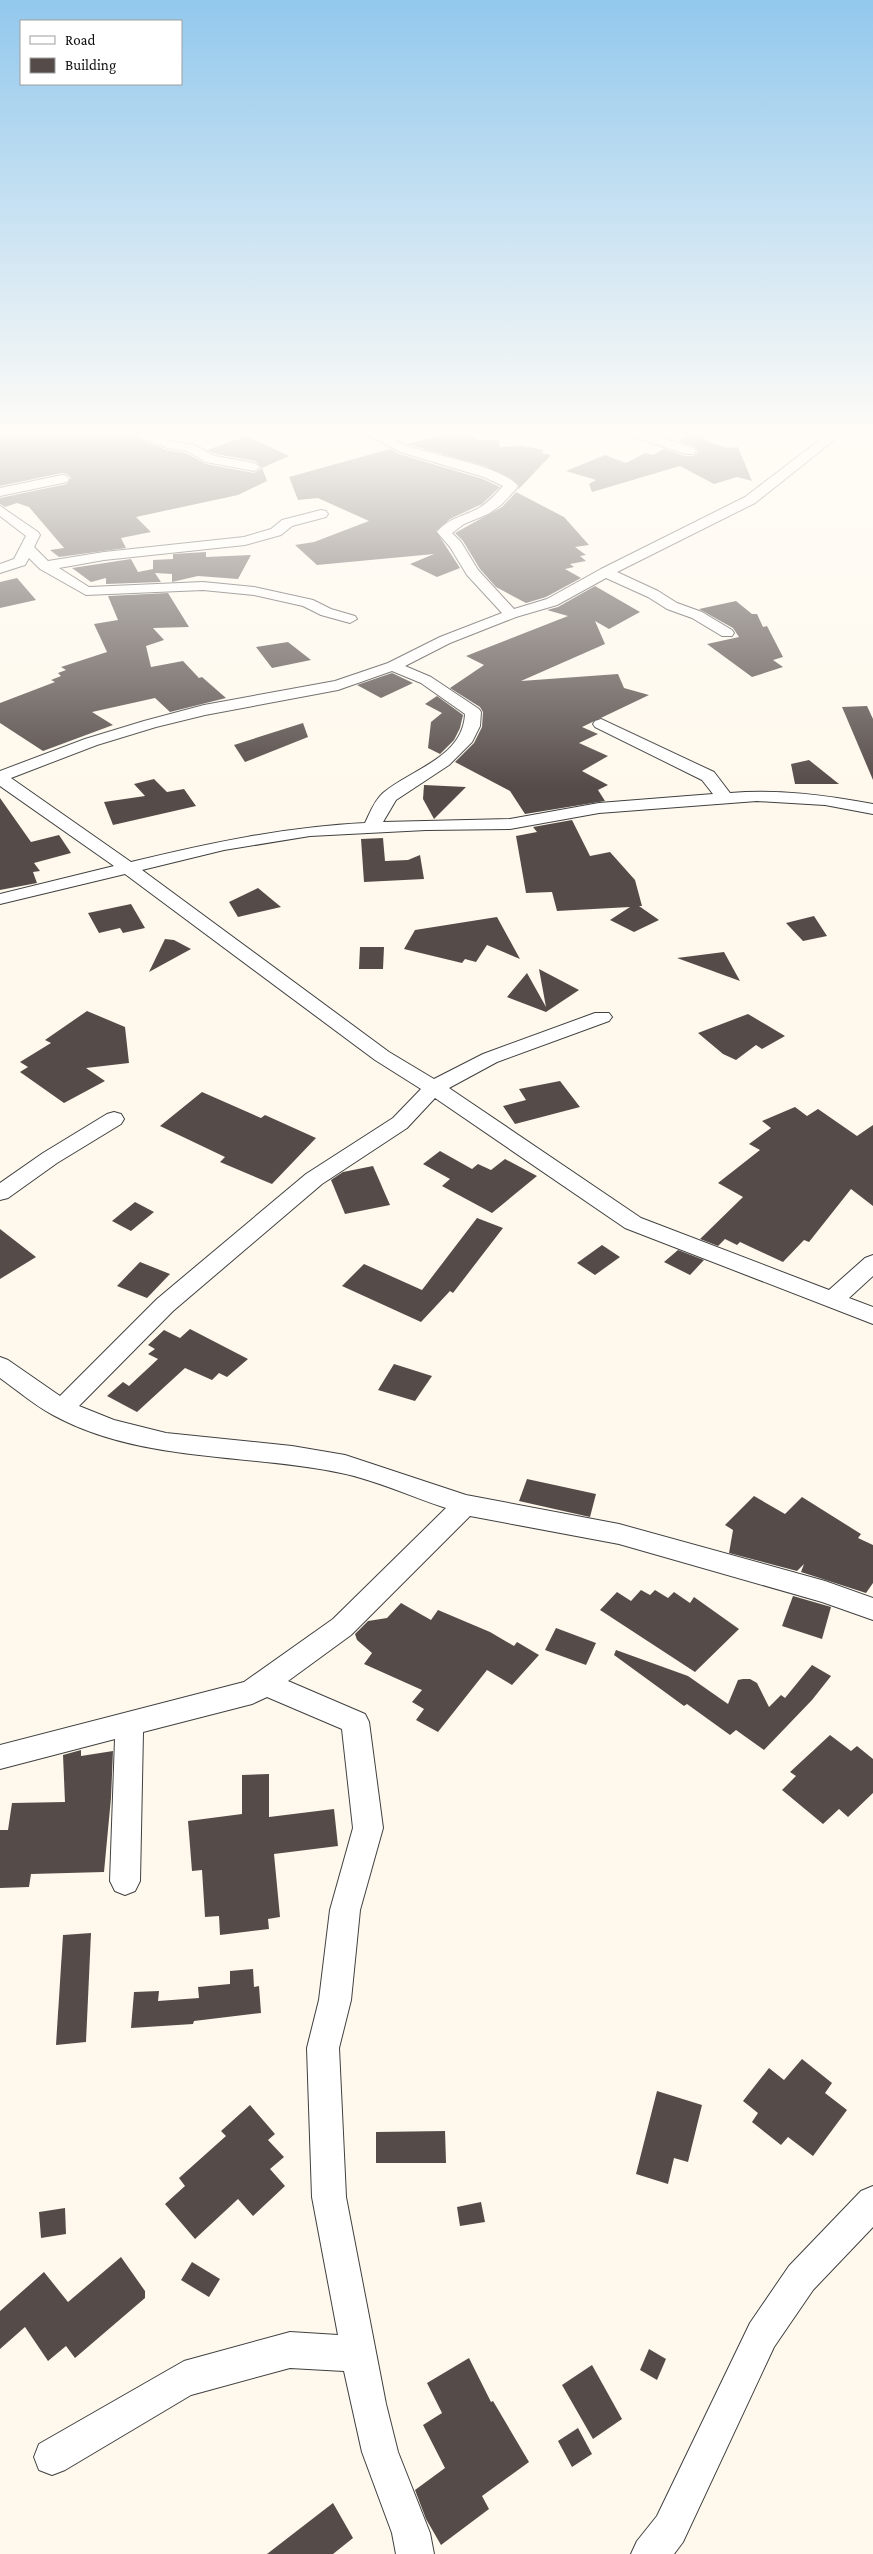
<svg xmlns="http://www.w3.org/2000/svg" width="873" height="2554" font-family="'Crimson Pro',serif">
	<rect width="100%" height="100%" fill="#fff9ed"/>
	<g fill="#554c49">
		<polygon points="0,429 114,429 118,434 133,436 166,450 186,453 206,464 254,473 262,468 255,461 216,454 207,450 247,436 289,456 262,468 267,481 238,495 136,517 151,532 121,538 126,548 59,557 50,550 64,548 29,507 17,503 5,507 0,504 0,498 67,484 71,478 67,474 62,473 0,486"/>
		<polygon points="697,430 708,442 728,448 738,447 752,481 737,477 714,484 680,466 592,492 589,484 596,480 566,471 605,455 626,463 645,453 653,455 664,449 685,456 694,456 698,452 696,447 678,441"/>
		<polygon points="461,431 478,440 499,440 500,447 522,446 544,450 541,453 551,455 516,492 564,517 589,545 575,547 586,555 580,556 586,561 570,564 574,567 565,569 581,578 546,597 526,603 496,587 480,569 463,541 455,533 502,507 518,490 519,485 511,478 485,466 407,444"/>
		<polygon points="390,449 399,454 483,479 500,487 482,504 450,519 436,531 460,568 437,577 410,564 434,554 317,565 295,545 314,542 369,521 318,498 298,500 289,477"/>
		<polygon points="206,552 206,557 251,555 238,579 198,576 172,582 172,574 155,573 161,582 106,584 106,578 91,582 72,568 131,559 138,572 153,569 153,560 173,559 173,554"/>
		<polygon points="17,578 36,600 0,608 0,582"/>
		<polygon points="595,586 640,612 609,629 595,621 605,644 521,681 618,674 624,688 649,695 582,727 598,734 579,743 608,756 582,771 608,785 598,790 605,801 525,814 510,791 455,762 474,743 482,727 483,712 480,707 450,688 484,665 466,656 568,616 547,610 558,607"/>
		<polygon points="168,593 189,627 153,628 164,640 146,646 151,667 183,661 199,678 202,677 226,698 170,712 155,698 92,712 113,725 43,751 0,723 0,703 55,682 51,680 61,676 58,673 66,670 61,667 107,652 94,624 118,620 108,596"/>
		<polygon points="736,601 752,614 757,614 763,627 767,626 783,657 773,660 783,667 752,677 707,644 739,637 733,628 699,609"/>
		<polygon points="288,642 311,660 272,668 256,647"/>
		<polygon points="392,673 413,683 381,698 357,685"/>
		<polygon points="437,696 463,715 460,728 454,740 440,754 428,748 431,722 442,713 425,704"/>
		<polygon points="867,706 873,719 873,780 842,707"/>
		<polygon points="303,723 308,737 245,762 234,745"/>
		<polygon points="809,760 839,784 795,784 791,764"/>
		<polygon points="154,779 167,792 184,789 196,806 113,825 104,802 145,796 134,784"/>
		<polygon points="424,785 466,787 434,819 423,799"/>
		<polygon points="0,798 31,842 59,835 71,853 34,863 40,871 33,872 37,883 0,890"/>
		<polygon points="572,820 590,856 610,852 635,880 642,906 639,906 659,920 634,932 610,920 630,907 557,911 552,892 526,893 516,836 537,832 533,827"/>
		<polygon points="383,838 385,861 408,860 420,855 424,879 364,882 361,839"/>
		<polygon points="258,888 281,907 238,917 229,902"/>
		<polygon points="131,904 145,928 123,933 120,928 99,933 88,913"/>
		<polygon points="814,916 827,936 803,941 786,923"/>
		<polygon points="497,917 520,959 487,945 476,962 465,959 462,963 404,949 415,930"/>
		<polygon points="165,939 174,940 191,949 149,972"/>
		<polygon points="360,947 384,947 383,969 359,969"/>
		<polygon points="724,952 740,981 677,958"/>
		<polygon points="539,969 579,990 546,1012 507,997 527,973 546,1007"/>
		<polygon points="87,1011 125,1027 129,1063 86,1068 105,1081 64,1103 20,1072 28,1067 20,1062 51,1043 45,1040"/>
		<polygon points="748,1014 785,1036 762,1049 756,1045 736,1060 723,1054 698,1033"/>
		<polygon points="560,1081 580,1107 515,1124 503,1106 526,1100 519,1089"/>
		<polygon points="202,1092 261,1118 265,1115 316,1138 272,1184 220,1162 225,1157 160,1126"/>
		<polygon points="795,1107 807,1116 818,1109 857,1136 873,1125 873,1206 851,1189 809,1242 804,1240 783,1262 740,1242 737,1245 725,1239 718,1246 700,1239 743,1197 718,1183 760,1150 749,1144 771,1128 762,1121"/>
		<polygon points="440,1151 472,1169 478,1164 491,1170 505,1159 537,1176 492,1213 442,1186 450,1179 423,1164"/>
		<polygon points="373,1166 390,1205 345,1214 331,1180 343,1172"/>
		<polygon points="135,1202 154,1212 131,1231 112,1221"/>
		<polygon points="477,1218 503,1228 453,1293 450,1291 421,1322 342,1286 364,1264 422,1290"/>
		<polygon points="0,1229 36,1257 0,1279"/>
		<polygon points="602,1245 620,1257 595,1275 577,1263"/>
		<polygon points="678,1250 704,1260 690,1275 664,1262"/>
		<polygon points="140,1262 170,1274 147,1298 117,1286"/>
		<polygon points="190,1329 248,1359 227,1377 219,1373 212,1380 185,1368 137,1412 107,1396 123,1382 129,1386 158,1359 148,1354 155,1349 148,1345 164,1330 180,1338"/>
		<polygon points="394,1364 432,1376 415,1401 378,1390"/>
		<polygon points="527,1479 596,1494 590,1517 519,1501"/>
		<polygon points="754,1496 785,1514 802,1497 861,1534 858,1538 873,1545 873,1583 866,1593 801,1572 804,1564 797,1571 729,1553 733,1530 725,1525"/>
		<polygon points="641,1590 650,1595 655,1590 668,1598 674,1592 690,1603 694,1597 739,1629 695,1672 600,1610 617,1592 631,1601"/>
		<polygon points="793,1596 831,1607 822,1639 782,1626"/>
		<polygon points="401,1603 431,1620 438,1610 490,1632 514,1646 517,1642 539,1655 512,1685 487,1670 438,1732 416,1720 424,1709 412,1702 422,1690 364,1664 372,1653 357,1640 355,1634 368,1621 387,1618"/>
		<polygon points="556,1628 596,1643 586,1665 545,1650"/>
		<polygon points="616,1650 688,1676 728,1704 738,1680 743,1679 750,1679 757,1683 769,1707 781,1695 785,1698 812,1665 831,1676 812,1700 764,1750 736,1730 730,1735 687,1704 684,1706 614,1655"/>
		<polygon points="830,1735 851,1751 857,1746 873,1759 873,1793 848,1817 839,1809 823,1824 782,1790 796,1776 790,1772"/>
		<polygon points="81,1750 81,1756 113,1751 111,1798 104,1872 31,1874 29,1887 0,1888 0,1830 8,1830 12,1803 65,1802 63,1755"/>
		<polygon points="269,1774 269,1817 334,1809 338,1846 274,1854 280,1917 268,1919 269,1929 220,1935 219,1916 205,1917 202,1870 192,1871 188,1821 242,1814 242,1775"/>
		<polygon points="91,1933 86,2042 56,2045 63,1935"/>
		<polygon points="253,1969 254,1987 259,1986 261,2013 194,2021 193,2024 131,2028 134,1992 159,1991 158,2001 199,1998 198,1987 230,1984 230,1971"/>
		<polygon points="802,2059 832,2083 825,2093 847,2110 813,2156 788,2137 781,2145 752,2122 758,2113 743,2101 769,2068 784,2080"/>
		<polygon points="657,2091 702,2105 688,2162 674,2158 668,2184 636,2174"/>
		<polygon points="250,2105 275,2134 268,2140 284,2157 270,2169 285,2186 253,2216 238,2199 195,2239 165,2204 185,2186 179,2178 226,2136 221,2131"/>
		<polygon points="445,2131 446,2163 376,2163 376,2132"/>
		<polygon points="481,2202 485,2222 460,2226 457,2207"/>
		<polygon points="65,2208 66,2234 41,2238 39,2212"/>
		<polygon points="121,2257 145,2291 145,2298 75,2358 66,2346 48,2361 25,2327 0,2349 0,2311 44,2272 68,2302"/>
		<polygon points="192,2262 220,2279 209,2297 181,2280"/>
		<polygon points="649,2349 666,2359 657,2380 640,2370"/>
		<polygon points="469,2358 491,2402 493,2401 529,2462 482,2496 489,2509 441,2545 426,2519 415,2490 445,2468 423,2425 442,2413 427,2383"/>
		<polygon points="592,2365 622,2419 593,2439 562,2385"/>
		<polygon points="578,2428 592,2454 572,2467 558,2441"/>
		<polygon points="333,2503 353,2538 333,2554 267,2554"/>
	</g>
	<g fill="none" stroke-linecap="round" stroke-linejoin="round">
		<defs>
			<g id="street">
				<polygon points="116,429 142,429 174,442 194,445 215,456 254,463 260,467 254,471 206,462 187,451 167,448 133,434 118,432"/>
				<polygon points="198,429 217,429 223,433 217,437"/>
				<path d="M 357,429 C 362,429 367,428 372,429 C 385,431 398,443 410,447 C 435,455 504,467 518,486 L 516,489 L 501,505 L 488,514 L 464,524 L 452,533 L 461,542 L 478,570 L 514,609 L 547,599 L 601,569 L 745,497 L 834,429 L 848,429 L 755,503 L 617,572 L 658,591 L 677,603 L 702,612 L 732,630 L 734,633 L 732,636 L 722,636 L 692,618 L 667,609 L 648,597 L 606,578 L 557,605 L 516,617 L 450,643 L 405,666 L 431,677 L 479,709 L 481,712 L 480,726 L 472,742 L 449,765 L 396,800 L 383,822 L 510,819 L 599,803 L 713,794 L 702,780 L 595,727 L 593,724 L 595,721 L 601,719 L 714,772 L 730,793 C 778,789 825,795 873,804 L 873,814 L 825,805 L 757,801 L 599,813 L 510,829 L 426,830 L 310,836 L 224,850 L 142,870 L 389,1052 L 434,1079 L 483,1054 L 595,1013 L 609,1013 L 612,1017 L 609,1021 L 497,1062 L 449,1088 L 641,1218 L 829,1290 L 865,1258 L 873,1255 L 873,1276 L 849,1298 L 873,1307 L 873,1324 L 625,1228 L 435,1098 L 407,1128 L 322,1184 L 173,1311 L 79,1406 L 114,1420 L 166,1433 L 292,1446 L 345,1455 L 466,1495 L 619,1524 L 825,1581 L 873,1598 L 873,1620 L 822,1602 L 619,1544 L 470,1516 L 351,1635 L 288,1681 L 365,1714 L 369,1722 L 383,1828 L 360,1910 L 351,2000 L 339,2048 L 346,2197 L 386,2404 L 398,2452 L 430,2533 L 434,2554 L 396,2554 L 392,2533 L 362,2452 L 344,2371 L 290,2368 L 191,2395 L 65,2470 L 52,2475 L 39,2470 L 34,2457 L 39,2444 L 184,2361 L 290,2332 L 338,2335 L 312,2197 L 307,2048 L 319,2000 L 330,1910 L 353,1828 L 342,1729 L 267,1697 L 252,1704 L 143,1732 L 140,1881 L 135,1891 L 125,1895 L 115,1891 L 110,1881 L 115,1739 L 0,1769 L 0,1745 L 244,1682 L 333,1619 L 446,1508 C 412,1497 376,1480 341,1473 C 246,1453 141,1463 53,1415 C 34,1405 17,1390 0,1378 L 0,1357 L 8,1360 L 60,1396 L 157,1299 L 306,1174 L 393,1118 L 421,1089 L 375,1060 L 125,874 L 0,904 L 0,894 L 114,866 L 0,786 L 0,771 L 85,739 L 144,721 L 204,705 L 335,681 L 388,663 L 440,637 L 502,613 L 467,575 L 450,547 L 437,532 C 448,518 465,516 479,508 C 489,502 496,494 503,486 L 484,477 L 400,452 ZM 392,671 L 421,683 L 465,714 C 463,758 411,769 383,793 C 374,801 370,813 365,823 C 285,827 209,843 131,862 L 11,778 L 97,745 L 156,727 L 205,715 L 338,690 Z"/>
				<polygon points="616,429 635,429 694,448 696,451 694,454 686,454 618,432"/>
				<polygon points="62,475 67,476 69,479 67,482 0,496 0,488"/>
				<polygon points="0,506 38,532 40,535 34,547 48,561 104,552 244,537 271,529 282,520 321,510 326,511 328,514 326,517 292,526 281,535 245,545 104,560 59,568 89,587 203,582 254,587 313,600 331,609 355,616 357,619 350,623 321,615 303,606 254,595 203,590 86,595 40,569 29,558 25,565 0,573 0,564 14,559 26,536 0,516"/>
				<polygon points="114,1112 121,1114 124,1119 121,1124 57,1163 8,1198 0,1200 0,1183 43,1153 107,1114"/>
				<polygon points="873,2186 873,2227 813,2290 774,2347 683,2542 674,2554 631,2554 637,2541 657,2516 750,2323 789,2266 861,2191"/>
			</g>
		</defs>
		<use href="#street" stroke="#404040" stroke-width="2"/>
		<use href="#street" fill="#fff" fill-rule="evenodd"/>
	</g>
	<linearGradient id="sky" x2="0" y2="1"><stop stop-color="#92c8ed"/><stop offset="0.55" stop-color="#fffcf7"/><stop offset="1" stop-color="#fffcf7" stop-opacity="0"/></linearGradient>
	<rect width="873" height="787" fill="url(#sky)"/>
	<rect x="20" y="20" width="162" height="65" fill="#ffffff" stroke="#9e9e9e"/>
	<rect x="30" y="36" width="25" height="8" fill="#ffffff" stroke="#9e9e9e"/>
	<text x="65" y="45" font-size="15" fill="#0d0d0d">Road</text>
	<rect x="30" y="58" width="25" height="15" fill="#554c49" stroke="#9e9e9e"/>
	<text x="65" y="70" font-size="15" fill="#0d0d0d">Building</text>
</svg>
